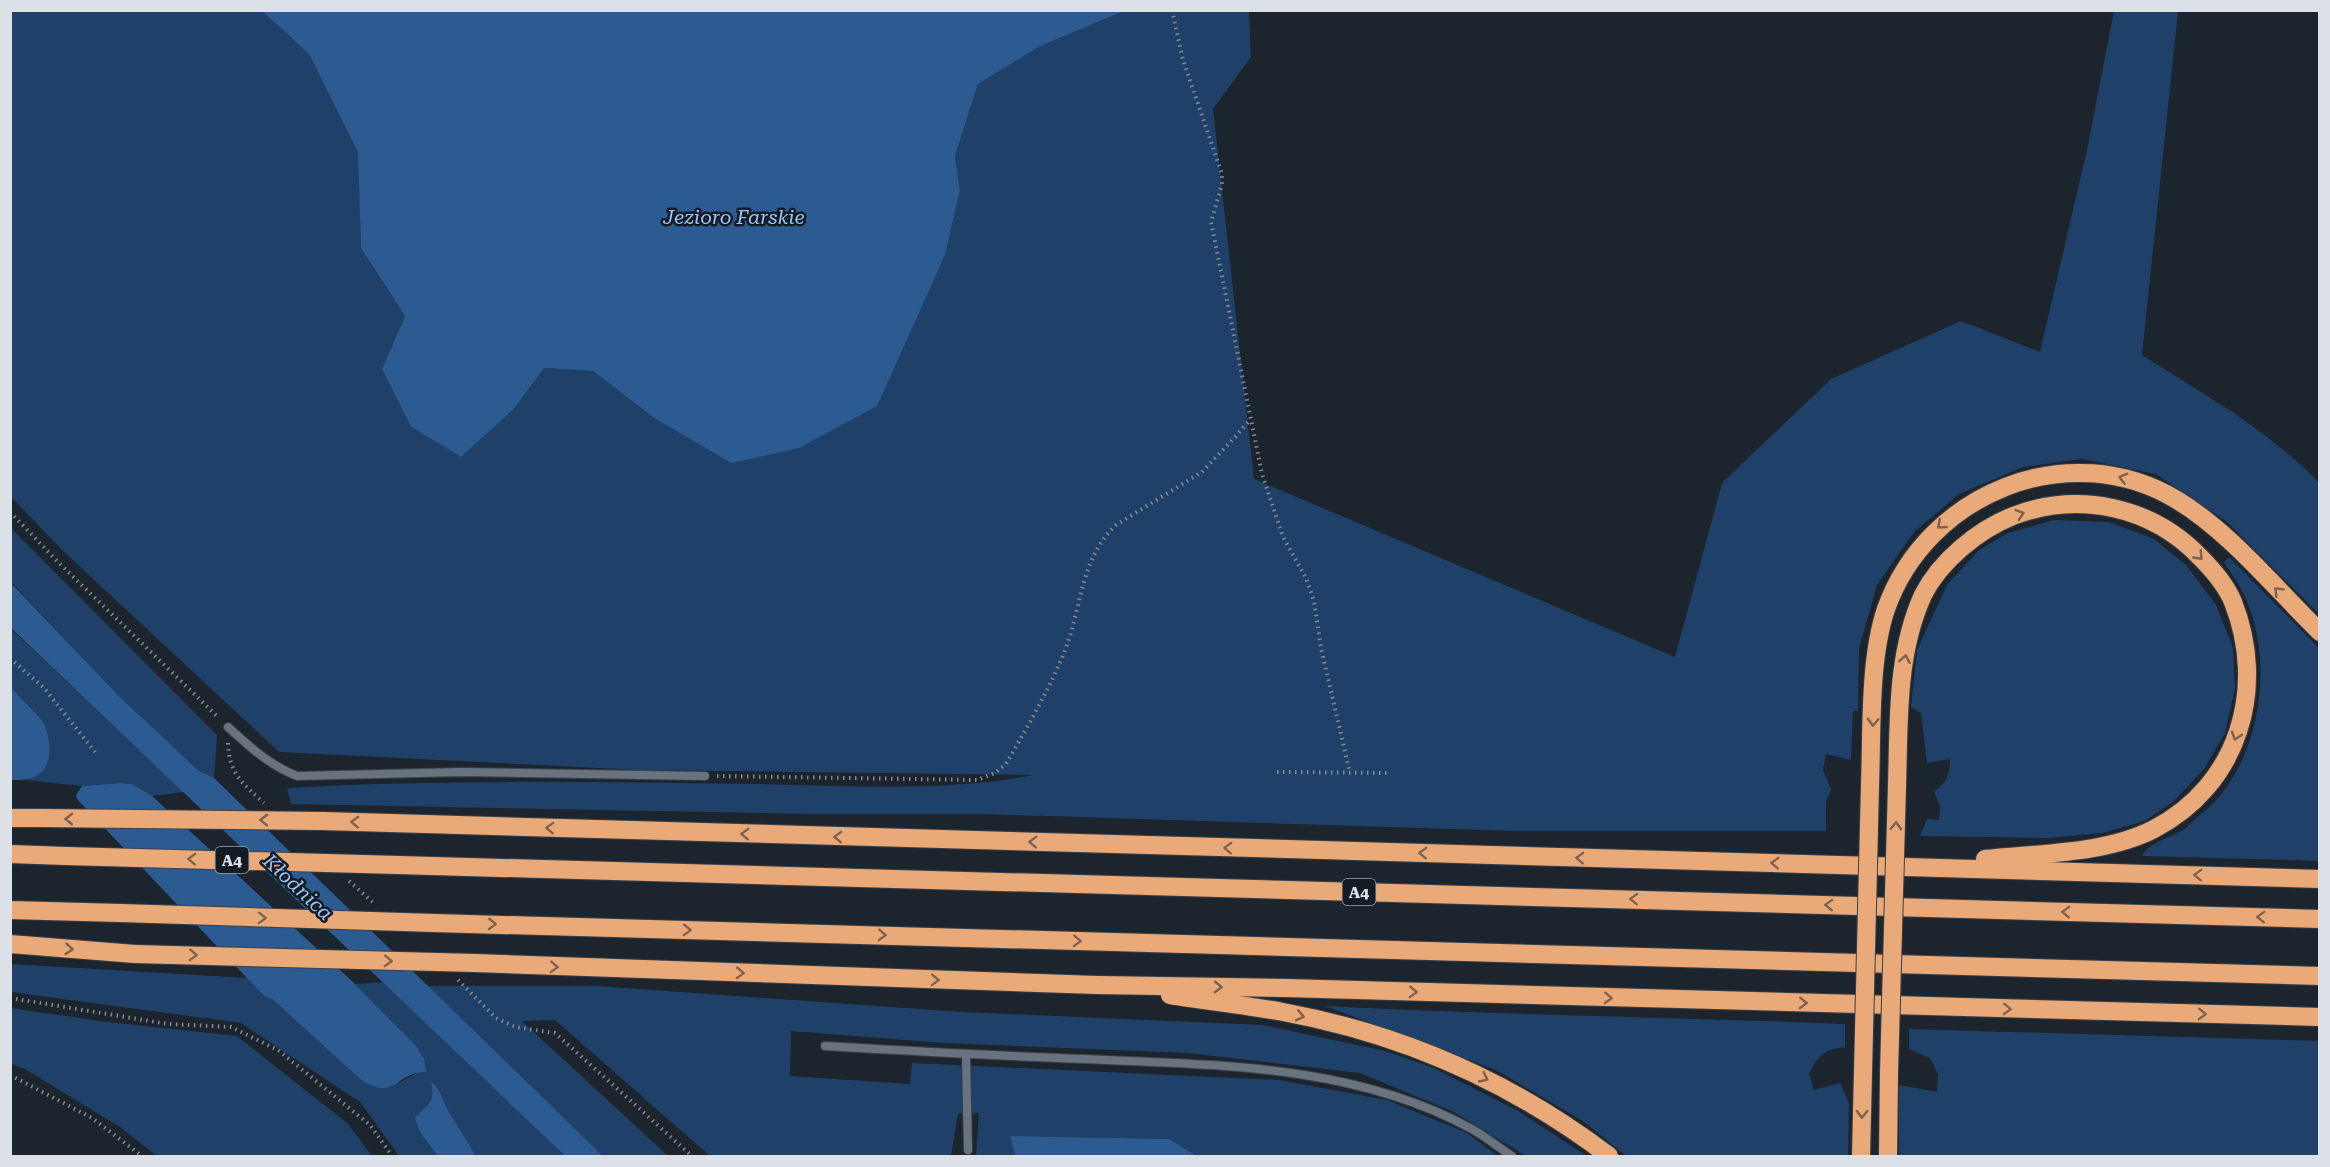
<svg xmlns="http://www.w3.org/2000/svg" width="2330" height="1167" font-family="'Roboto Serif',serif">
	<rect width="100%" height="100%" fill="#1c242e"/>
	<g fill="#1f4169">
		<path d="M 11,11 L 262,11 L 309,54 L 359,152 L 361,248 L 405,316 L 382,369 L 411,427 L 461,457 L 514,409 L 544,368 L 593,371 L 654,418 L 731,463 L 917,315 L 945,255 L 960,191 L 955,156 L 978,84 L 1039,46 L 1124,11 L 1249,11 L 1251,57 L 1213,109 L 1254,479 L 1675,657 L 1722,483 L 1831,379 L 1961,321 L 2040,352 L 2087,150 L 2114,11 L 2178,11 L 2142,355 C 2203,394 2269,430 2319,483 L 2319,614 L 2226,521 L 2156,474 L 2082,459 L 2023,467 L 1959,494 L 1914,532 L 1877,585 L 1859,648 L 1858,711 L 1853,711 L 1851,760 L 1826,754 L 1823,770 L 1831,789 L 1826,802 L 1826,831 L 1516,831 L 982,814 L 813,814 L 291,804 L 287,788 C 442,779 597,782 752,784 C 843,785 944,793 1033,775 L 639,770 L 279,752 L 62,550 L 11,497 Z"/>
		<path d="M 2054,520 L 2109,522 L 2154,539 L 2186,565 L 2216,605 L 2233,648 L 2235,688 L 2225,733 L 2204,769 L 2174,801 L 2145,821 L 2102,833 L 2049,838 L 1920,836 L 1927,819 L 1939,820 L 1940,806 L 1934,791 C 1947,784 1950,773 1950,759 L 1927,763 L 1921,713 L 1911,707 L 1917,650 L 1947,585 L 1979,550 L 2008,533 Z"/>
		<polygon points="10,527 217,735 214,778 199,771 121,698 11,582"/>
		<path d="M 2229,557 L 2319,648 L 2319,861 L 2142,856 C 2149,842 2170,838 2183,830 C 2191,824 2199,815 2207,809 C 2261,761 2275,661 2245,597 C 2240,585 2231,573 2224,562 Z"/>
		<path d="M 10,628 L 184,792 L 152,796 L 132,784 L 120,783 L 82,786 L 25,780 L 40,774 C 43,765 48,755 49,746 C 51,722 26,703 11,687 Z"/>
		<polygon points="11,964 247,978 265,997 272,999 360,1079 399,1083 418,1072 416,1046 355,984 383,982 565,1156 399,1156 360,1102 241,1023 11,992"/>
		<polygon points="426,986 597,986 962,1012 1263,1025 1385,1051 1434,1068 1518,1111 1587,1156 1526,1156 1454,1112 1360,1073 1188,1053 943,1043 791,1031 790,1076 910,1084 912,1063 1279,1080 1387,1100 1467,1133 1498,1156 1197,1156 1169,1139 1010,1136 1015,1156 976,1156 979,1113 958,1114 951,1156 710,1156 555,1020 522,1021 668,1156 603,1156"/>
		<path d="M 1325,1006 C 1499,1015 1672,1017 1845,1024 L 1845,1047 C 1824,1050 1818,1055 1809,1074 L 1814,1090 L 1840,1083 L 1849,1103 L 1848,1156 L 1626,1156 L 1583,1121 L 1496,1070 Z"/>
		<polygon points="10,1008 108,1022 237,1036 347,1123 372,1156 157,1156 120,1127 25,1069 11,1064"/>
		<polygon points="1909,1029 2319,1041 2319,1156 1899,1156 1899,1085 1937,1092 1938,1074 1930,1058 1909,1049"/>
	</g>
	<g fill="#2c5b92">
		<polygon points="262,11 1124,11 1040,46 978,84 955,156 960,191 945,255 877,406 799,448 731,463 654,418 593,371 544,368 514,409 461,457 411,427 382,369 405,316 361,248 358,152 309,54"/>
		<polygon points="10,582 121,698 199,771 214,778 603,1156 565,1156 11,628"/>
		<path d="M 11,687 C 21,698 34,710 43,722 C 51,736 54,765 38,775 C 29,780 20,780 11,780 Z"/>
		<path d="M 120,783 L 132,784 L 152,796 L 355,984 L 416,1046 L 424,1059 L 426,1072 C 397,1071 395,1103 360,1079 L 272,999 L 265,997 L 77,799 L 76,795 L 82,786 Z"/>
		<path d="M 431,1081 C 441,1090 443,1103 450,1114 C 459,1129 468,1141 475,1156 L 438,1156 L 420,1132 L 415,1118 C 428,1103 436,1104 431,1081 Z"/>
		<polygon points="1010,1136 1169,1139 1197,1156 1015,1156"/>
	</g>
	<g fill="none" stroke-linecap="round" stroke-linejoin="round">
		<defs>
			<g id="service">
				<path d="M 228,727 C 250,747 269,765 297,776 L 461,772 L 705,776"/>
				<path d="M 825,1046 C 911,1051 998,1056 1084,1059 C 1215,1065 1352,1064 1470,1128 C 1485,1136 1498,1147 1512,1156"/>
				<polyline points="966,1055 968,1150"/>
			</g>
			<g id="motorway">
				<path d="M 1870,785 C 1872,731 1869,659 1886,609 C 1927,493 2069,435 2177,500 C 2230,532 2275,588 2320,632"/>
				<path d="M 1897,786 C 1899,722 1896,654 1923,595 C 1940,561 1978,530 2013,516 C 2078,491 2151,506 2200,557 C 2212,569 2226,585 2233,602 C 2267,688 2239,785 2154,829 C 2106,854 2039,853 1985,859"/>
				<polyline points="10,818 39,818"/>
				<polyline points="322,821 2320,879"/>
				<polyline points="10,854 66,856"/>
				<polyline points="398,865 2320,919"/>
				<polyline points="10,910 120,913"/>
				<polyline points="434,923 2320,976"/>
				<polyline points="10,944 135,954"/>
				<polyline points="475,963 1097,985 1286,988 2320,1017"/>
				<path d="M 1170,995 C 1207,1001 1245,1005 1283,1012 C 1402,1034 1513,1083 1609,1156"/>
				<polyline points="1861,1156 1863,1072"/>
				<polyline points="1888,1156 1889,1073"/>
			</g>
		</defs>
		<use href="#service" stroke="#394048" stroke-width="10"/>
		<use href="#motorway" stroke="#394048" stroke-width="20"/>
		<g stroke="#848a92" stroke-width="4" stroke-dasharray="1.5 4.5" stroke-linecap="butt">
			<polyline points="1172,10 1183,60 1222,174 1222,184 1211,222 1262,474 1283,537 1306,578 1314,601 1321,648 1350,773"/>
			<polyline points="10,512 59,563 219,718"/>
			<polyline points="10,658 44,688 95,752"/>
			<path d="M 228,743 C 229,774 243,784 264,803"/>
			<polyline points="1277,772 1387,773"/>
			<path d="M 717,776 L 977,780 L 995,773 L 1006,764 C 1027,727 1050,689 1065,650 C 1082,607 1080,559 1116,525 L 1202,472 L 1236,436 L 1250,420"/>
			<polyline points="349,881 375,904"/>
			<polyline points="458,980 496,1018 515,1027 555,1033 692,1156"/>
			<polyline points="10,998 168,1024 231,1027 278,1050 370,1125 392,1156"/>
			<polyline points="10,1075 92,1118 142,1156"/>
		</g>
		<use href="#service" stroke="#69737f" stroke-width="8"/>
		<use href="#motorway" stroke="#e9a978" stroke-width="18"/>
		<defs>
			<g id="motorway-bridge">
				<polyline points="39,818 322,821"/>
				<polyline points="66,856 398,865"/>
				<polyline points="120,913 434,923"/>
				<polyline points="135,954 475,963"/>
				<polyline points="1863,1072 1870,785"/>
				<polyline points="1889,1073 1897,786"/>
			</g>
		</defs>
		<use href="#motorway-bridge" stroke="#394048" stroke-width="20" stroke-linecap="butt"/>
		<use href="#motorway-bridge" stroke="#e9a978" stroke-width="18"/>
	</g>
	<defs><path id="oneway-chevron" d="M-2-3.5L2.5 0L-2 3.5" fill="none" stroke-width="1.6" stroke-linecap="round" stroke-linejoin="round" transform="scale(1.5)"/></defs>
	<g stroke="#7e624e">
		<use href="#oneway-chevron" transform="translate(2123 478) rotate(-166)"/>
		<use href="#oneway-chevron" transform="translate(2020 514) rotate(-19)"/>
		<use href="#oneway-chevron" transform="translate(1941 525) rotate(139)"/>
		<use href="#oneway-chevron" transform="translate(2199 556) rotate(46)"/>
		<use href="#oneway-chevron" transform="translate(2278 591) rotate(-135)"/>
		<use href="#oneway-chevron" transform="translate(1905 659) rotate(-80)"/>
		<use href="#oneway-chevron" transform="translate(1873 722) rotate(92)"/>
		<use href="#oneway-chevron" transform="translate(2236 736) rotate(108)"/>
		<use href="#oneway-chevron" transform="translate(69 819) rotate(-179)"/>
		<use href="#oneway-chevron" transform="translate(264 820) rotate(-179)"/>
		<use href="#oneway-chevron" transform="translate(355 822) rotate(-178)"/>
		<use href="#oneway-chevron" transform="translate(1896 826) rotate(-88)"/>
		<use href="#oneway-chevron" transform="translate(550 828) rotate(-178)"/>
		<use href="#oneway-chevron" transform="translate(745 834) rotate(-178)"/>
		<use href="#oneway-chevron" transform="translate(838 837) rotate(-178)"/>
		<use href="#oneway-chevron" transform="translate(1033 842) rotate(-178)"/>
		<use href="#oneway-chevron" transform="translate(1228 848) rotate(-178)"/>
		<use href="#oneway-chevron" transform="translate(1423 853) rotate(-178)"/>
		<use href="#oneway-chevron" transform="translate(1580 858) rotate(-178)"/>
		<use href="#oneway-chevron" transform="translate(192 859) rotate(-178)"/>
		<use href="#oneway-chevron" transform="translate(1775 863) rotate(-178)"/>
		<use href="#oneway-chevron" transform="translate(2198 875) rotate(-178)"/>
		<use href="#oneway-chevron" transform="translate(1634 899) rotate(-178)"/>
		<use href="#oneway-chevron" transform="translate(1829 905) rotate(-178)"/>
		<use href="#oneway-chevron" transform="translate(2066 912) rotate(-178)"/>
		<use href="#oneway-chevron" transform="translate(2261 917) rotate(-178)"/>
		<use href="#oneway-chevron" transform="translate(262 918) rotate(2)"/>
		<use href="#oneway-chevron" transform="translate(492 924) rotate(2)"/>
		<use href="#oneway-chevron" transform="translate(687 930) rotate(2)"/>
		<use href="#oneway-chevron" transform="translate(882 935) rotate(2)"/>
		<use href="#oneway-chevron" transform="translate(1077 941) rotate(2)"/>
		<use href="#oneway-chevron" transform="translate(69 949) rotate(4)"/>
		<use href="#oneway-chevron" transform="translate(193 955) rotate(2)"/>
		<use href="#oneway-chevron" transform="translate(388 961) rotate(2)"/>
		<use href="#oneway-chevron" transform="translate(554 967) rotate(2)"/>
		<use href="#oneway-chevron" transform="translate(740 973) rotate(2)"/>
		<use href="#oneway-chevron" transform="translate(935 980) rotate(2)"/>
		<use href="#oneway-chevron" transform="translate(1218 987) rotate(1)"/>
		<use href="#oneway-chevron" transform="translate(1413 992) rotate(2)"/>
		<use href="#oneway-chevron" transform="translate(1608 998) rotate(2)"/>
		<use href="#oneway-chevron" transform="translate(1803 1003) rotate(2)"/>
		<use href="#oneway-chevron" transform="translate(2007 1009) rotate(2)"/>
		<use href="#oneway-chevron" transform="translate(2202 1014) rotate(2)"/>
		<use href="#oneway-chevron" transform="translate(1300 1016) rotate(13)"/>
		<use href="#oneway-chevron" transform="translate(1484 1078) rotate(25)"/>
		<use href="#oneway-chevron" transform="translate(1862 1114) rotate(91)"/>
	</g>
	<g text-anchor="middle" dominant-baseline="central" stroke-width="5" stroke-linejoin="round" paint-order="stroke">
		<g fill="#131b24" stroke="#a0a6ad" stroke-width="1.5">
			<rect x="215.5" y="847" width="33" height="26" rx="4.5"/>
			<rect x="1342.5" y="879" width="33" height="26" rx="4.5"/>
		</g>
		<g font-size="16" font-weight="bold" fill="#dce1e8">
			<text x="232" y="860">A4</text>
			<text x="1359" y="892">A4</text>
		</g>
		<g font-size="20" font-style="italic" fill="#9cc3f2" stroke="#131b24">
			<text x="734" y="217">Jezioro Farskie</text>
			<text transform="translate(298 887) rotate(43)">Kłodnica</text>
		</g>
	</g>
	<rect width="2330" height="1167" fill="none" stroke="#dce1e8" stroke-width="24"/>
</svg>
